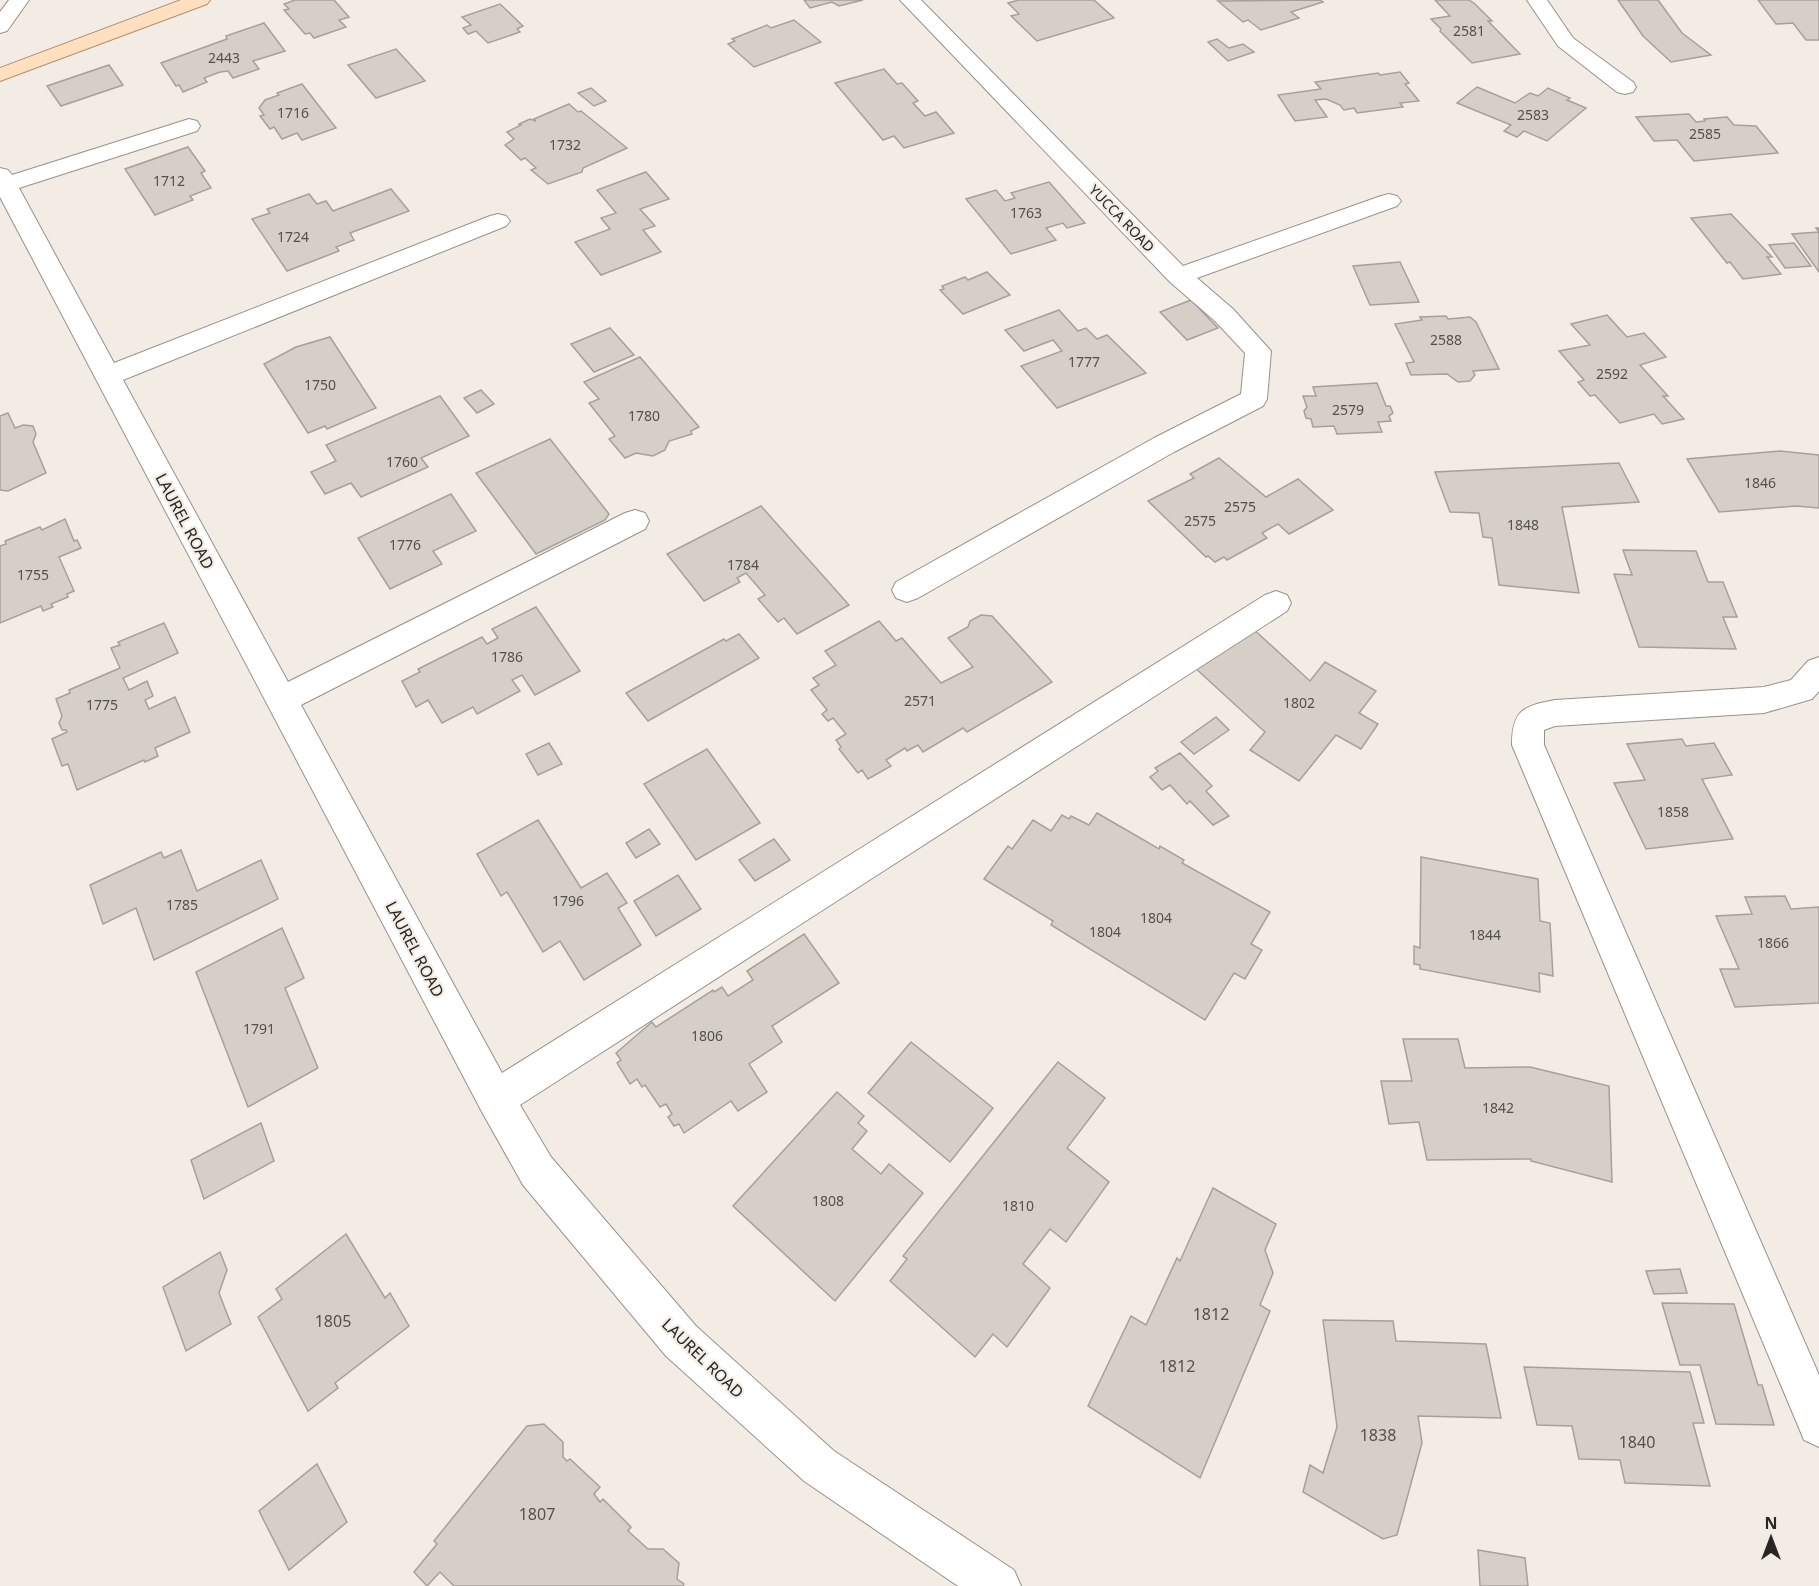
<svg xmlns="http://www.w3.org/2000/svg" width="1819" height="1586" font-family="'Noto Sans',sans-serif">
	<rect width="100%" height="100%" fill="#f3ece5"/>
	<g fill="#d6cfc8" stroke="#a7a09a" stroke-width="1.5">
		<polygon points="295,0 334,0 349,17 339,20 346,27 314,38 310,33 305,34 284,10 289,9 284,4"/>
		<polygon points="804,0 863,0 839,6 832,2 810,8"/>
		<polygon points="1019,0 1094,0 1114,18 1037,41 1011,16 1019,14 1008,3"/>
		<polygon points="1320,0 1323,2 1291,12 1299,18 1261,30 1248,20 1243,22 1218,1"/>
		<polygon points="1435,0 1469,0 1475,4 1492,21 1488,21 1520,54 1472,63 1440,31 1441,29 1431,19 1450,16"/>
		<polygon points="1618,0 1658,0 1682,33 1711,55 1671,62 1643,36"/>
		<polygon points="1758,0 1819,0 1819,40 1806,40 1793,23 1776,24"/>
		<polygon points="500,4 523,26 517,29 520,32 488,43 476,31 468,34 463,28 471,25 462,17"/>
		<polygon points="794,20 821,42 754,67 728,44 735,41 732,39 767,25 771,28"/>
		<polygon points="264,23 285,51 253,61 259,69 233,78 228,71 220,72 204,78 207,82 183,92 179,85 176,86 161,63 227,39 226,36"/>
		<polygon points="1217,39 1229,48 1243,44 1254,52 1228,61 1208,42"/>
		<polygon points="396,49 425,81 376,98 348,65"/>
		<polygon points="109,65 123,85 61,106 47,86"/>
		<polygon points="884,69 897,84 902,83 918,101 913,103 925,116 936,112 954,133 904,148 894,136 883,140 835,83"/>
		<polygon points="1400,72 1409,83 1405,84 1419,101 1400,103 1403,107 1357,113 1354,108 1344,110 1340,105 1326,99 1315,100 1327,117 1295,121 1278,95 1321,89 1315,82 1378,73 1380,75"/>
		<polygon points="302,84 336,128 302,140 297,133 282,139 274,127 270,129 260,116 264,115 259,108 265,100 279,95 277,93"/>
		<polygon points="1477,87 1515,103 1530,93 1538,96 1548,88 1570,98 1567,100 1586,108 1547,141 1524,131 1517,137 1504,131 1511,125 1457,103"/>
		<polygon points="591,88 606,101 594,106 578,93"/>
		<polygon points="569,104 578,112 581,111 627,148 583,168 582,172 548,184 531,170 536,168 525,158 521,160 505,145 514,139 507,132 521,125 519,124 530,119 536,121 534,119"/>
		<polygon points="1689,114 1696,122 1705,121 1704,119 1727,117 1734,125 1756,126 1778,153 1694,161 1677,140 1654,141 1636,117"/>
		<polygon points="188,147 205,171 201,173 211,188 190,196 193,200 155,215 125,169"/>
		<polygon points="646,172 669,199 640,209 655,226 643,230 661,252 601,275 575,242 610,229 601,218 616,213 597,190"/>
		<polygon points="1049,182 1085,223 1067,228 1063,223 1046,228 1056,240 1011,254 966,199 996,190 1005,201 1015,198 1011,193"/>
		<polygon points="391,189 409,211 350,233 354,240 336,247 339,251 287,271 252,219 270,213 267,209 309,194 317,204 326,201 333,211"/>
		<polygon points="1731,214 1772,257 1767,257 1781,274 1743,279 1730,262 1727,263 1691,218"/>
		<polygon points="1816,228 1819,228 1819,272 1792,234 1819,232"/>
		<polygon points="1794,243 1811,266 1785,268 1769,245"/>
		<polygon points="1400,262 1419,302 1370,305 1353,266"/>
		<polygon points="987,272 1010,295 963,314 940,290 944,289 942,286 965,277 968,280"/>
		<polygon points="1191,300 1218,328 1187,340 1160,312"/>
		<polygon points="1059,310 1078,331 1086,328 1097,339 1107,335 1146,373 1057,408 1021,366 1062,351 1053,340 1024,351 1005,330"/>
		<polygon points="1607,315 1627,337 1644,333 1666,357 1640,365 1668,396 1663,396 1684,419 1662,424 1654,414 1620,423 1595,395 1590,396 1578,382 1584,380 1559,351 1590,345 1571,324"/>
		<polygon points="1446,316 1448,319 1470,317 1476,322 1499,369 1473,371 1475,375 1470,381 1458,382 1447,374 1411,375 1406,363 1414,362 1395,324 1422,320 1420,317"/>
		<polygon points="610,328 634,355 594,372 571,344"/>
		<polygon points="330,337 376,408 327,429 325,426 308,433 264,364 296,347"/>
		<polygon points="640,357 699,427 691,431 692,434 669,441 665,450 653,456 636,453 625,458 609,439 615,436 589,403 599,399 584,382"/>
		<polygon points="1377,383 1386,406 1390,406 1393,413 1389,416 1391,421 1378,422 1382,432 1337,434 1334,426 1313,427 1311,419 1306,418 1304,411 1307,407 1303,396 1316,396 1313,387"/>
		<polygon points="481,390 494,404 477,413 464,398"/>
		<polygon points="440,396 469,436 421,458 428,467 361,497 351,483 325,494 311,472 336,461 326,445"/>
		<polygon points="8,413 15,428 23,425 33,426 36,434 33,442 46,473 8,491 0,490 0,416"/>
		<polygon points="550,439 609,514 605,520 536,554 476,473"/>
		<polygon points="1780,451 1819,455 1819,508 1796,506 1719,512 1687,459"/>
		<polygon points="1219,458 1266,497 1298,479 1333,510 1289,534 1278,524 1262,533 1267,538 1227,560 1224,557 1215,562 1208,556 1206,557 1148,501 1194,478 1190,474"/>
		<polygon points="1619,463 1639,502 1562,507 1579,593 1499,585 1492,538 1483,537 1479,513 1450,512 1435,472"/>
		<polygon points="451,494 476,531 433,551 442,564 390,589 358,538"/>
		<polygon points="761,506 849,605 797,634 784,618 778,622 758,599 765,595 746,573 737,578 740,582 704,601 667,554"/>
		<polygon points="65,519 74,541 77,540 81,548 59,557 74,591 67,594 68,597 51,604 53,607 43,611 41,606 0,623 0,546 6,544 5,541 40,527 42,530"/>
		<polygon points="1623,550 1696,551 1708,582 1723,582 1737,617 1723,617 1736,649 1639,647 1614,574 1632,575"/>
		<polygon points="536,607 580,671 535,695 522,675 512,680 520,691 477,714 473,707 442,723 428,700 416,707 402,681 420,672 418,669 482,637 487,644 498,638 492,629"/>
		<polygon points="981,615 992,616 1052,682 967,732 963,728 923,752 918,745 907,751 905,748 886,760 891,766 868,779 862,770 858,773 839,749 841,747 836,740 846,734 833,718 828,721 822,714 827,710 811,690 819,685 813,678 836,665 825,651 879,621 896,641 902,638 941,683 973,667 948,638 968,627 970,621"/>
		<polygon points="1238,615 1310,681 1325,662 1376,691 1359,713 1378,724 1361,749 1336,735 1299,781 1250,750 1265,732 1194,667"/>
		<polygon points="164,623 178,653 123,678 129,690 147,681 153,696 145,700 149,709 175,697 190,732 155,748 158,756 145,762 144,760 77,790 68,764 62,766 52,739 67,732 66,730 62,730 59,723 62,716 56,699 70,693 69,690 120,668 111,648 120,645 118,642"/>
		<polygon points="739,634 759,658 648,721 626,693 724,639 726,641"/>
		<polygon points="1216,717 1229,730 1194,754 1181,742"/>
		<polygon points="1682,739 1686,746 1714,743 1732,775 1702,779 1733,839 1646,849 1614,783 1645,780 1627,744"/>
		<polygon points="549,743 562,764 538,775 526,754"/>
		<polygon points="707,749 760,823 696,860 644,784"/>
		<polygon points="1180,753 1212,786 1206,791 1229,816 1213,825 1190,801 1187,804 1170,785 1162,790 1150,777 1158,771 1155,768"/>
		<polygon points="1097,813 1159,849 1160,846 1184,860 1182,863 1270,912 1251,944 1262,950 1245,979 1234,973 1205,1020 1051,925 1053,921 984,879 1008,846 1012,849 1033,820 1051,831 1062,815 1069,819 1071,816 1089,825"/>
		<polygon points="538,820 581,888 607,873 627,903 618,908 641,945 584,980 560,941 543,952 507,892 501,896 477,854"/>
		<polygon points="649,829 660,844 636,858 626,843"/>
		<polygon points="774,839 790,860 755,881 739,860"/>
		<polygon points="181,850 197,891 261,860 278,899 154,960 136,908 103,924 90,885 161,852 164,858"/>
		<polygon points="1421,857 1538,879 1540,921 1550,923 1553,976 1539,973 1540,992 1420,969 1420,965 1414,964 1414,946 1420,948"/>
		<polygon points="678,875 701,909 656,936 634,901"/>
		<polygon points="1785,896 1791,909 1819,907 1819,1003 1735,1007 1720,969 1739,969 1716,916 1752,914 1745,897"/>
		<polygon points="282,928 304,978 285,988 318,1068 248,1107 196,972"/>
		<polygon points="804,934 839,983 772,1026 782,1042 749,1064 767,1092 738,1111 731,1101 684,1133 679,1124 674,1126 668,1117 672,1114 666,1104 660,1107 645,1085 642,1087 637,1079 630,1084 617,1063 621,1060 616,1053 652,1022 656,1027 713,990 714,992 722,987 728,996 753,980 747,971"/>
		<polygon points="1403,1039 1458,1039 1465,1068 1530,1067 1609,1086 1612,1182 1531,1161 1531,1159 1427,1160 1419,1122 1389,1124 1381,1081 1412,1081"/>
		<polygon points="911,1042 993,1108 950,1162 868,1093"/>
		<polygon points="1058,1062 1105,1098 1067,1148 1109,1182 1066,1242 1050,1229 1023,1264 1050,1288 1007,1347 993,1334 975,1357 890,1281 907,1259 903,1256"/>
		<polygon points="837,1092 864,1116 858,1123 867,1131 852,1149 881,1174 889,1164 923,1193 835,1301 733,1206"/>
		<polygon points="261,1123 274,1161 204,1199 191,1160"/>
		<polygon points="1213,1188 1276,1224 1265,1250 1273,1273 1260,1305 1270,1311 1200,1478 1088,1406 1131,1316 1146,1325 1177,1258 1180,1261"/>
		<polygon points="346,1234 385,1298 390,1293 409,1326 335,1383 338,1388 308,1411 258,1317 282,1299 276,1289"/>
		<polygon points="220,1252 227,1270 219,1293 231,1324 186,1351 163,1287"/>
		<polygon points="1680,1269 1687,1293 1654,1294 1646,1271"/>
		<polygon points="1662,1303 1734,1304 1758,1385 1762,1385 1774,1425 1716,1424 1700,1365 1680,1365"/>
		<polygon points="1323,1320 1393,1321 1396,1341 1486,1344 1501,1418 1418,1416 1422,1443 1397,1535 1383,1539 1303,1492 1310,1465 1323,1473 1337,1427"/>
		<polygon points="1524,1367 1690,1372 1704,1423 1693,1423 1710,1486 1625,1483 1620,1460 1579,1459 1572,1426 1537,1425"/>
		<polygon points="544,1424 563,1442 563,1457 567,1461 570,1459 600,1487 594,1494 600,1502 603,1499 631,1527 628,1531 648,1549 663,1549 679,1563 677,1579 684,1584 683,1586 454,1586 440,1572 427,1586 414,1572 437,1544 434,1541 527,1426"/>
		<polygon points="317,1464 347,1522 289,1570 259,1511"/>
		<polygon points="1478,1550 1525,1558 1528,1586 1480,1586"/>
	</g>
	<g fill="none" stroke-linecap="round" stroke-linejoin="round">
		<defs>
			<g id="minor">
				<polygon points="9,0 29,0 7,31 0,33 0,12"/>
				<polygon points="900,0 921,0 1183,266 1381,196 1389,194 1397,196 1401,201 1397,206 1197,278 1233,309 1271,351 1267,399 1263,406 1174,452 918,598 907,602 896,598 892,590 896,582 1154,438 1241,394 1245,353 1215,321 1170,282"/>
				<polygon points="1527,0 1547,0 1573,38 1633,82 1636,87 1633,92 1625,94 1617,92 1558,46"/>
				<polygon points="189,119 197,121 200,126 197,131 19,188 114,363 490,216 498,214 506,216 510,221 506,226 123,380 288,682 625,513 635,510 645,513 649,521 645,529 301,705 502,1073 1265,595 1276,591 1287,595 1291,603 1287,611 520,1105 551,1157 696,1326 834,1451 1014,1570 1021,1586 958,1586 804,1481 666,1356 523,1185 482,1112 0,197 0,168 8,170 12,175"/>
				<path d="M 1819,657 L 1819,691 L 1812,699 L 1764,713 L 1555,726 L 1544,730 L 1544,745 L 1819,1375 L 1819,1447 L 1804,1440 L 1512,745 C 1512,710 1523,706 1555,700 L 1764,687 L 1791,680 L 1808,661 Z"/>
			</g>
			<polygon id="major" points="181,0 210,0 207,4 0,81 0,68"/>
		</defs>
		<use href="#minor" stroke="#98918b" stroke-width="2"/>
		<use href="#major" stroke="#b3906d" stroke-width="2"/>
		<use href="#minor" fill="#fff" fill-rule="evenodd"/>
		<use href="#major" fill="#fedfbf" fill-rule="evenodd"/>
	</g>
	<g text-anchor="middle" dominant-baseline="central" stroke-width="4.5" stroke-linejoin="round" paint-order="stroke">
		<g font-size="14" fill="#54504d">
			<text x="1469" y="30">2581</text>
			<text x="224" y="57">2443</text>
			<text x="293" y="112">1716</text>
			<text x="1533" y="114">2583</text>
			<text x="1705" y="133">2585</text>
			<text x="565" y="144">1732</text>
			<text x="169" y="180">1712</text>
			<text x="1026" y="212">1763</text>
			<text x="293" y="236">1724</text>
			<text x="1446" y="339">2588</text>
			<text x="1084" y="361">1777</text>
			<text x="1612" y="373">2592</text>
			<text x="320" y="384">1750</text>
			<text x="1348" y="409">2579</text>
			<text x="644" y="415">1780</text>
			<text x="402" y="461">1760</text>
			<text x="1760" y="482">1846</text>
			<text x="1240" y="506">2575</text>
			<text x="1200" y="520">2575</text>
			<text x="1523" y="524">1848</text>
			<text x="405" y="544">1776</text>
			<text x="743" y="564">1784</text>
			<text x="33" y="574">1755</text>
			<text x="507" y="656">1786</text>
			<text x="920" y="700">2571</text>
			<text x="1299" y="702">1802</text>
			<text x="102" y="704">1775</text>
			<text x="1673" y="811">1858</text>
			<text x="568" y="900">1796</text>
			<text x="182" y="904">1785</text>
			<text x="1156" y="917">1804</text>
			<text x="1105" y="931">1804</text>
			<text x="1485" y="934">1844</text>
			<text x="1773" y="942">1866</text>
			<text x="259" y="1028">1791</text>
			<text x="707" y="1035">1806</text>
			<text x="1498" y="1107">1842</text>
			<text x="828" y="1200">1808</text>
			<text x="1018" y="1205">1810</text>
		</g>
		<g font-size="14" fill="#292624" stroke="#f3ece5">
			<text transform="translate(1122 218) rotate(46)">YUCCA ROAD</text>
		</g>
		<g font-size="16" fill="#292624" stroke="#f3ece5">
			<text transform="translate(185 521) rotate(62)">LAUREL ROAD</text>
			<text transform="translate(415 949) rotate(62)">LAUREL ROAD</text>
			<text transform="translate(703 1358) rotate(44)">LAUREL ROAD</text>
		</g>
		<g font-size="16" fill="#54504d">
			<text x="1211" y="1314">1812</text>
			<text x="333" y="1321">1805</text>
			<text x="1177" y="1366">1812</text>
			<text x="1378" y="1435">1838</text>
			<text x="1637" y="1442">1840</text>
			<text x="537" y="1514">1807</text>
		</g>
	</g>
	<g transform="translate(1771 1538)" stroke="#f3ece5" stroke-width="4.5" paint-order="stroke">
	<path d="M0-4.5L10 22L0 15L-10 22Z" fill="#292624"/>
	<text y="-9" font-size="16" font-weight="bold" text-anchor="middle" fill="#292624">N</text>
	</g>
</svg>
